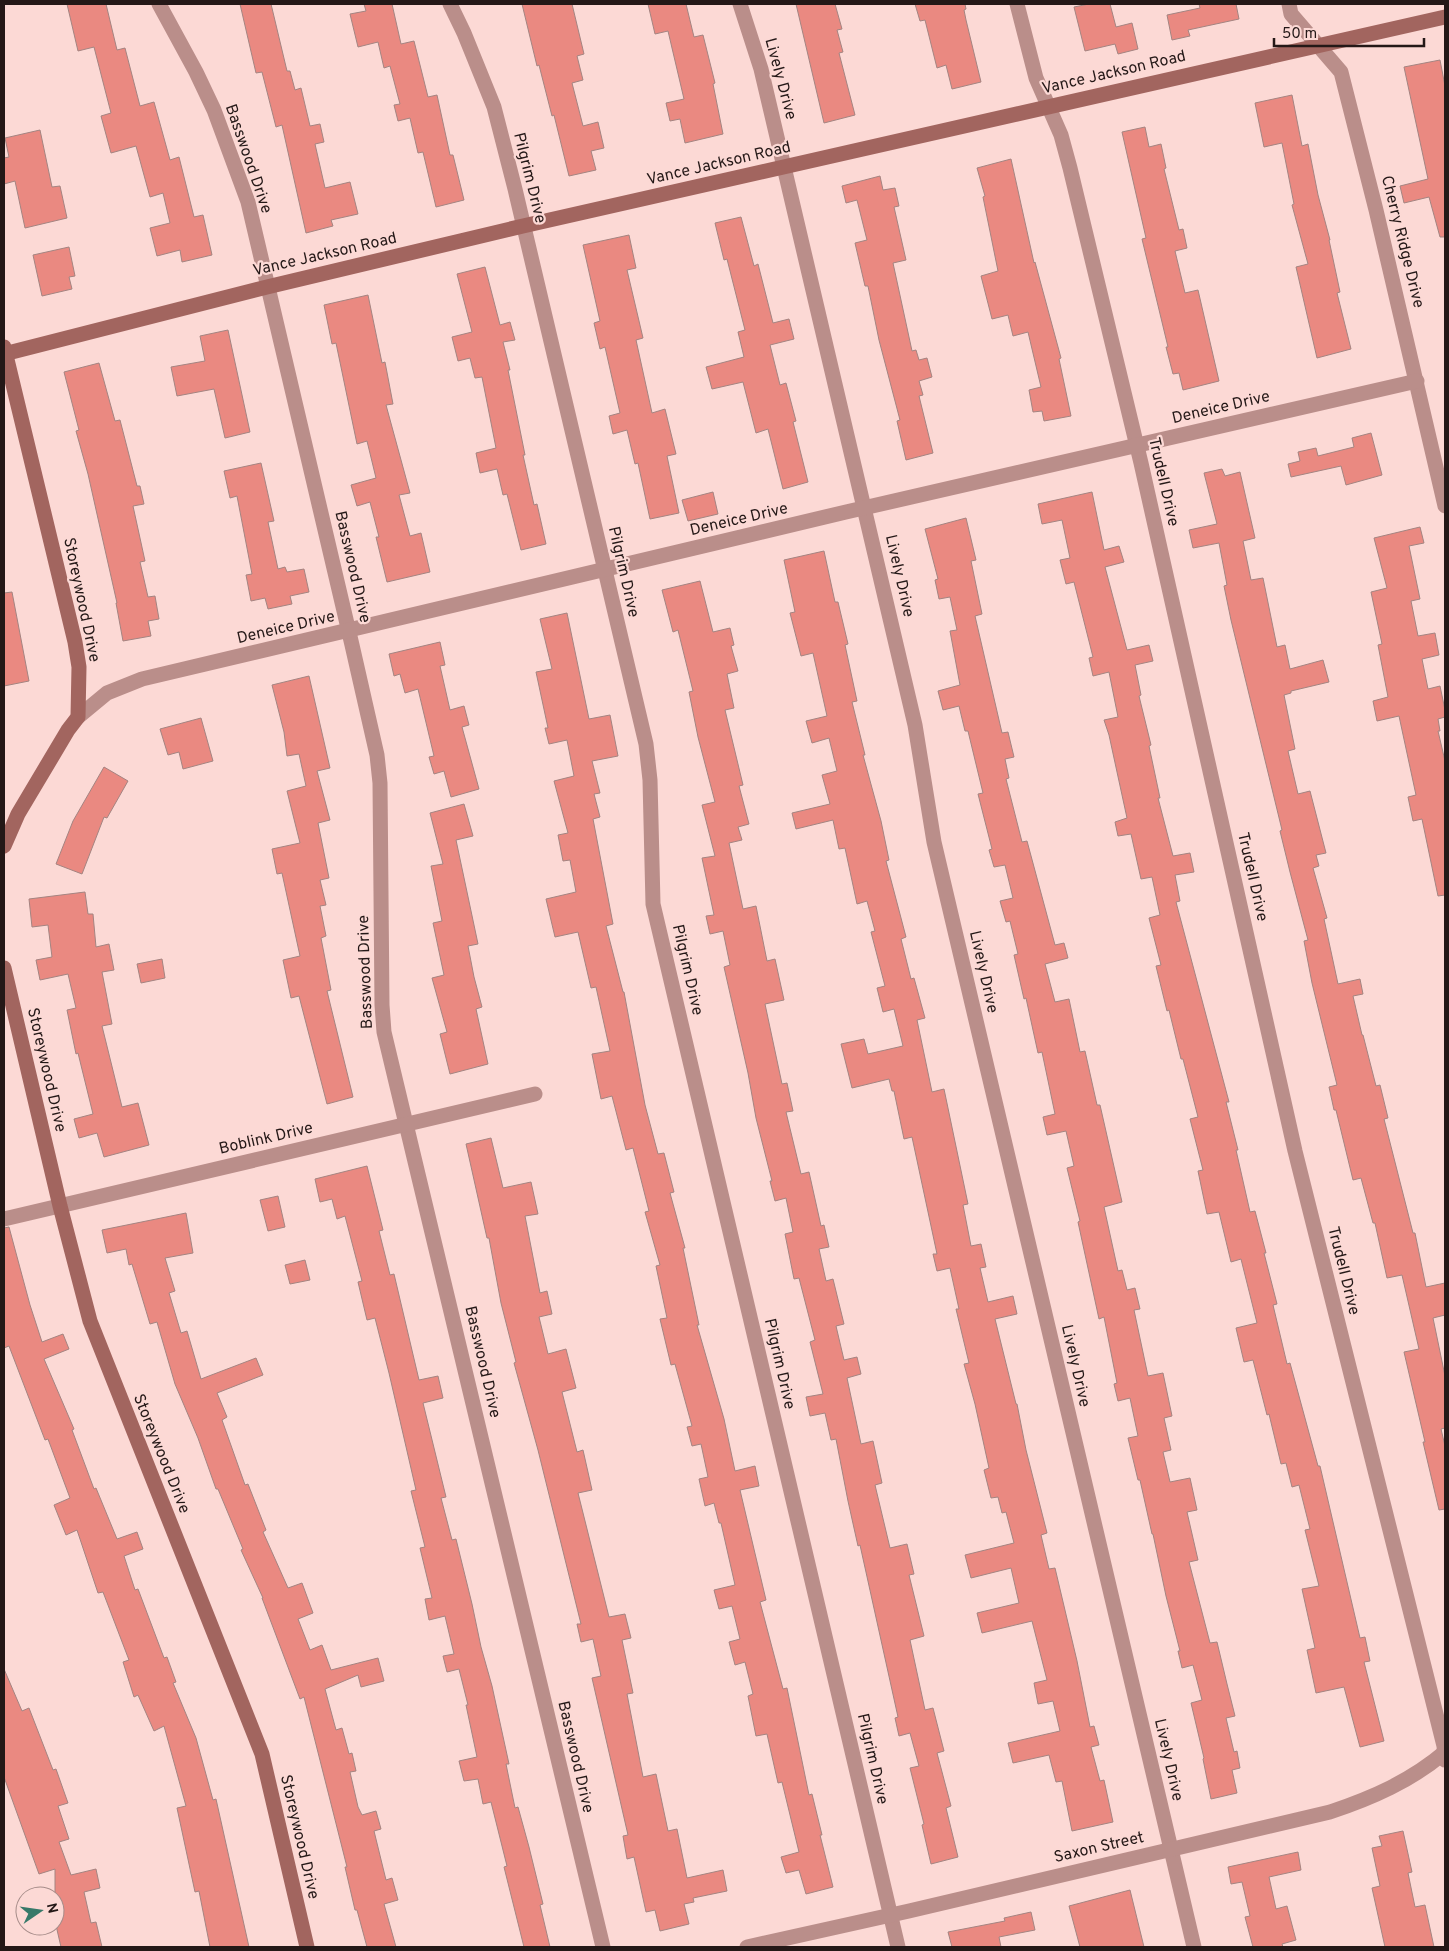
<svg xmlns="http://www.w3.org/2000/svg" width="1449" height="1951" font-family="Overpass,sans-serif">
	<rect width="100%" height="100%" fill="#fcd9d5"/>
	<g fill="#ea8981" stroke="#a48481">
		<polygon points="67,4 106,4 117,50 125,48 140,106 154,102 170,160 179,157 194,217 203,215 212,255 182,262 180,250 157,256 150,228 170,223 163,193 150,197 136,146 111,153 101,116 111,113 94,47 78,51"/>
		<polygon points="240,4 271,4 287,71 290,71 295,90 301,88 310,126 320,124 324,142 315,144 325,188 350,182 358,214 331,220 333,226 306,233 282,125 276,127 262,72 256,73"/>
		<polygon points="364,4 392,4 401,44 414,41 428,97 437,95 450,155 453,155 464,200 436,207 423,152 418,153 410,118 398,121 394,105 400,104 390,66 384,68 378,42 358,47 350,14 366,11"/>
		<polygon points="522,4 572,4 584,54 577,56 583,80 572,83 583,126 598,122 604,148 591,151 596,170 569,176 554,115 552,116 539,65 537,66"/>
		<polygon points="648,4 686,4 694,37 703,35 715,83 713,84 723,134 685,143 680,119 670,121 666,103 684,99 668,31 655,34"/>
		<polygon points="796,4 835,4 842,29 837,30 843,52 839,53 855,115 824,123"/>
		<polygon points="915,4 965,4 966,9 964,10 966,20 981,82 952,89 946,65 937,68 925,20 920,21"/>
		<polygon points="1089,4 1110,4 1116,27 1132,23 1138,49 1118,54 1115,44 1085,51 1074,7"/>
		<polygon points="1199,4 1236,4 1239,19 1188,30 1190,36 1172,40 1167,15 1200,8"/>
		<polygon points="1440,60 1445,86 1445,237 1440,237 1429,197 1404,203 1400,186 1428,179 1404,67"/>
		<polygon points="1292,95 1302,146 1308,144 1318,195 1330,240 1329,240 1340,292 1337,293 1351,349 1317,358 1296,267 1308,264 1292,205 1294,204 1282,143 1264,147 1255,103"/>
		<polygon points="1145,127 1149,147 1161,144 1166,168 1164,169 1179,230 1183,229 1187,248 1175,251 1185,293 1198,290 1219,381 1183,390 1179,373 1173,374 1166,347 1168,347 1142,239 1146,238 1122,132"/>
		<polygon points="40,130 52,187 60,186 67,218 25,228 15,181 4,184 4,158 9,157 5,138"/>
		<polygon points="1011,159 1034,263 1035,262 1061,358 1059,359 1071,416 1044,421 1042,411 1033,412 1029,390 1041,387 1028,332 1013,336 1008,315 992,319 981,276 998,271 983,197 985,196 977,168"/>
		<polygon points="880,176 883,190 895,188 899,206 894,207 906,260 893,263 912,351 916,350 919,360 927,358 932,377 919,381 923,395 919,396 933,453 906,460 897,421 900,420 879,340 868,286 865,286 855,243 867,240 857,200 846,203 842,186"/>
		<polygon points="741,217 754,266 758,264 773,323 789,319 794,339 770,345 780,385 786,383 796,421 793,422 808,482 783,489 768,429 756,433 743,382 712,389 706,367 744,357 738,332 745,330 727,259 724,260 715,223"/>
		<polygon points="629,235 636,268 627,270 643,338 636,340 652,413 665,409 676,454 667,456 679,513 650,519 638,463 635,464 627,430 613,434 609,416 620,413 605,347 600,349 594,323 600,321 583,245"/>
		<polygon points="69,247 75,276 69,277 72,289 42,296 33,255"/>
		<polygon points="485,267 500,325 510,322 515,340 503,342 510,370 508,370 525,455 523,455 534,505 537,504 546,544 521,550 507,494 503,495 497,469 480,473 476,453 496,448 482,377 475,378 470,358 458,361 452,337 472,332 457,274"/>
		<polygon points="368,295 382,363 385,362 393,404 386,405 410,493 399,495 410,536 421,533 430,572 387,582 376,537 379,537 370,502 357,506 351,485 376,478 367,441 357,444 336,343 332,344 324,305"/>
		<polygon points="228,330 250,432 225,438 214,389 177,396 171,367 205,361 200,336"/>
		<polygon points="99,363 115,421 120,420 137,486 140,486 144,504 133,506 145,561 140,562 148,597 155,596 159,619 148,621 151,636 123,641 116,603 117,603 88,474 76,431 79,430 64,372"/>
		<polygon points="1371,433 1382,475 1346,485 1341,466 1291,477 1288,464 1300,461 1298,452 1316,448 1318,456 1354,447 1352,438"/>
		<polygon points="261,463 274,521 268,522 278,569 285,567 287,572 304,569 309,592 290,596 292,604 268,609 265,598 251,601 246,575 252,574 237,496 230,498 224,471"/>
		<polygon points="1222,469 1225,476 1240,472 1255,538 1243,541 1251,580 1263,578 1277,647 1285,645 1290,669 1323,660 1329,682 1291,691 1291,693 1284,695 1295,749 1288,751 1298,794 1310,791 1326,853 1316,855 1319,866 1313,868 1327,918 1324,919 1338,984 1360,979 1363,994 1353,996 1362,1035 1363,1035 1376,1086 1380,1085 1388,1118 1384,1119 1413,1233 1415,1233 1426,1287 1445,1283 1445,1315 1433,1318 1445,1376 1445,1428 1441,1429 1445,1446 1445,1509 1439,1510 1423,1442 1425,1442 1404,1352 1419,1349 1402,1275 1387,1278 1375,1223 1373,1223 1361,1178 1353,1180 1336,1110 1334,1110 1329,1087 1337,1085 1312,983 1304,941 1308,940 1290,872 1280,831 1282,830 1231,620 1224,586 1227,585 1219,543 1193,548 1189,530 1217,524 1204,473"/>
		<polygon points="713,492 718,514 688,521 682,500"/>
		<polygon points="1092,492 1104,550 1119,546 1124,562 1105,567 1127,650 1149,645 1153,661 1135,665 1141,695 1139,696 1151,745 1149,746 1160,798 1158,798 1173,856 1190,853 1194,872 1175,875 1180,901 1176,902 1229,1102 1226,1102 1238,1150 1236,1150 1250,1212 1255,1211 1266,1253 1264,1253 1277,1304 1273,1305 1287,1364 1290,1363 1318,1466 1320,1466 1360,1638 1365,1637 1370,1661 1364,1662 1384,1741 1360,1747 1344,1687 1316,1693 1307,1650 1315,1648 1302,1589 1319,1586 1305,1530 1310,1529 1299,1485 1292,1487 1286,1463 1281,1464 1269,1414 1267,1415 1253,1360 1244,1362 1236,1328 1257,1323 1241,1259 1231,1262 1219,1212 1207,1214 1198,1171 1203,1170 1190,1119 1198,1117 1183,1059 1181,1059 1169,1010 1167,1011 1156,966 1161,965 1149,918 1160,915 1152,877 1141,879 1131,834 1118,836 1115,822 1127,818 1109,735 1104,720 1118,717 1109,672 1093,676 1089,658 1093,657 1074,582 1066,584 1060,560 1070,558 1062,520 1042,524 1038,504"/>
		<polygon points="966,518 976,560 971,561 982,614 975,616 1002,733 1008,732 1014,757 1005,759 1009,778 1006,779 1022,842 1027,841 1055,945 1064,943 1068,958 1045,964 1055,1002 1069,999 1080,1052 1085,1051 1097,1105 1100,1105 1122,1202 1104,1207 1118,1271 1122,1270 1127,1290 1135,1288 1140,1309 1134,1310 1148,1376 1163,1373 1172,1416 1164,1418 1171,1450 1163,1452 1170,1482 1190,1478 1197,1510 1187,1512 1198,1560 1189,1562 1210,1643 1217,1642 1227,1684 1235,1716 1226,1718 1234,1752 1237,1751 1240,1768 1232,1770 1237,1793 1211,1799 1203,1759 1204,1758 1191,1703 1202,1700 1193,1665 1182,1668 1178,1651 1180,1651 1166,1596 1153,1534 1152,1534 1140,1480 1138,1480 1128,1438 1138,1436 1130,1398 1118,1401 1114,1384 1117,1383 1104,1317 1099,1319 1078,1222 1080,1221 1067,1168 1074,1166 1066,1131 1047,1135 1043,1117 1055,1114 1042,1052 1038,1053 1026,998 1024,999 1014,955 1018,954 1010,921 1006,922 1000,901 1013,898 1005,865 994,867 989,850 992,849 978,794 983,793 968,731 965,731 959,706 943,710 938,691 960,685 950,631 957,630 950,597 939,599 935,580 938,579 925,529"/>
		<polygon points="1420,527 1424,543 1409,546 1420,599 1411,601 1418,636 1435,633 1439,655 1422,659 1428,689 1440,686 1445,710 1445,717 1438,719 1440,731 1438,731 1445,761 1445,895 1438,896 1422,819 1413,821 1408,797 1416,795 1399,716 1377,721 1373,701 1388,697 1378,645 1382,644 1371,592 1387,588 1374,538"/>
		<polygon points="824,551 835,602 838,602 848,644 845,645 857,701 852,702 865,755 863,755 881,821 889,860 886,861 906,937 901,939 911,979 914,978 925,1018 917,1020 932,1092 944,1089 968,1204 963,1205 971,1246 981,1244 986,1267 980,1268 988,1302 1013,1296 1017,1314 995,1319 1016,1404 1017,1404 1026,1450 1047,1533 1041,1535 1049,1569 1055,1568 1077,1661 1090,1727 1094,1726 1099,1745 1091,1747 1100,1781 1104,1780 1113,1822 1072,1831 1062,1781 1056,1782 1049,1755 1013,1763 1008,1743 1060,1731 1053,1701 1038,1704 1034,1683 1047,1680 1032,1621 982,1633 977,1613 1019,1603 1011,1568 971,1578 965,1555 1014,1543 1006,1512 1002,1513 998,1497 991,1498 984,1470 989,1468 975,1404 964,1364 969,1363 956,1309 959,1309 950,1268 937,1271 933,1254 937,1254 912,1137 904,1139 894,1091 892,1091 889,1079 852,1088 841,1044 864,1039 868,1054 903,1046 894,1009 883,1012 877,988 885,986 871,932 875,931 867,901 857,904 845,848 839,849 833,820 796,829 792,813 830,804 822,775 837,771 829,738 812,743 806,721 827,716 813,653 801,656 790,613 795,612 784,560"/>
		<polygon points="700,581 713,632 730,628 734,645 731,646 738,671 727,674 734,708 725,710 743,785 739,786 749,824 738,827 742,840 729,843 743,909 756,906 767,961 775,959 784,1000 765,1004 782,1084 787,1083 793,1111 786,1112 801,1174 809,1172 821,1226 824,1225 829,1247 819,1249 826,1281 833,1279 844,1324 836,1326 844,1360 857,1357 861,1374 847,1378 861,1444 873,1441 882,1483 875,1485 890,1548 907,1544 914,1574 909,1575 924,1636 910,1640 925,1710 933,1708 944,1751 937,1753 951,1806 946,1808 958,1857 931,1864 922,1825 924,1824 910,1768 919,1766 910,1733 899,1736 895,1718 898,1717 860,1545 858,1546 848,1501 836,1439 831,1440 825,1413 810,1416 806,1397 823,1394 810,1342 815,1340 799,1278 794,1279 785,1234 793,1232 786,1198 775,1201 770,1181 772,1181 756,1118 748,1073 724,967 730,965 723,931 710,934 706,916 714,915 702,858 715,856 702,805 715,802 698,737 689,692 693,691 678,630 673,632 662,590"/>
		<polygon points="12,592 29,681 4,686 4,593"/>
		<polygon points="567,613 589,719 610,715 618,756 592,761 600,793 594,794 600,817 593,819 613,924 606,926 623,992 624,992 645,1105 658,1154 664,1153 674,1192 670,1193 685,1248 683,1248 699,1325 697,1325 724,1419 735,1471 755,1466 759,1486 740,1490 766,1600 760,1602 783,1689 787,1688 809,1795 812,1794 822,1835 820,1835 833,1887 806,1894 799,1870 786,1873 781,1857 799,1852 782,1782 778,1783 767,1734 756,1736 748,1696 753,1694 745,1662 735,1665 729,1642 740,1639 732,1606 719,1609 714,1590 735,1585 721,1523 719,1523 714,1503 705,1506 699,1479 708,1477 701,1444 692,1446 687,1427 692,1426 675,1364 671,1365 660,1319 667,1318 656,1266 660,1265 645,1212 649,1211 633,1148 626,1150 612,1096 601,1099 592,1054 610,1051 596,987 591,988 578,932 555,937 546,899 576,892 570,860 563,861 558,835 568,833 554,781 574,776 567,740 549,744 545,728 548,728 536,672 552,669 540,619"/>
		<polygon points="440,642 445,665 440,666 450,710 464,706 469,725 462,727 479,789 451,797 444,771 434,774 429,757 434,756 418,689 405,693 400,674 394,676 389,654"/>
		<polygon points="309,676 330,768 317,771 330,820 318,823 329,878 320,880 326,905 320,906 326,936 321,938 331,990 327,991 353,1097 327,1104 299,996 291,998 283,960 300,956 282,873 277,874 272,849 300,843 287,791 306,786 299,754 287,756 284,732 272,685"/>
		<polygon points="201,718 213,761 183,769 179,752 168,755 160,729"/>
		<polygon points="104,767 128,781 107,818 104,817 82,874 56,864 73,821"/>
		<polygon points="464,804 473,836 456,840 478,944 468,946 474,977 482,1007 476,1009 488,1064 450,1074 440,1034 447,1032 432,978 444,975 433,923 442,921 431,866 443,864 430,813"/>
		<polygon points="85,892 88,914 93,914 96,947 109,944 114,970 102,972 112,1024 102,1026 122,1107 138,1103 149,1145 104,1157 97,1133 79,1138 74,1119 93,1114 78,1053 76,1054 67,1010 76,1008 68,974 40,980 36,960 52,957 48,925 32,927 29,899"/>
		<polygon points="162,959 165,978 141,983 137,964"/>
		<polygon points="491,1138 503,1188 531,1182 538,1214 525,1216 540,1293 547,1291 552,1314 539,1317 548,1354 566,1349 576,1388 562,1392 577,1452 583,1450 592,1490 578,1493 609,1617 625,1614 631,1638 622,1640 633,1693 627,1694 643,1777 656,1774 668,1831 677,1829 687,1878 723,1870 727,1891 693,1898 694,1902 684,1904 689,1924 660,1931 655,1910 646,1912 634,1857 627,1859 623,1836 628,1835 592,1678 601,1676 593,1639 581,1642 577,1624 581,1624 538,1450 514,1363 516,1362 501,1303 489,1238 487,1238 466,1144"/>
		<polygon points="367,1166 383,1230 379,1231 390,1275 394,1274 419,1380 438,1376 443,1398 423,1403 446,1497 441,1498 452,1540 456,1539 472,1604 481,1647 492,1686 509,1764 506,1764 515,1808 518,1807 529,1847 543,1904 540,1905 550,1947 524,1947 504,1867 507,1866 491,1802 483,1804 478,1779 464,1781 459,1761 477,1757 466,1705 468,1705 459,1669 447,1672 443,1656 454,1654 445,1616 429,1620 425,1599 432,1598 420,1548 425,1547 411,1491 416,1490 389,1373 375,1318 367,1320 358,1282 362,1281 345,1216 337,1219 332,1199 320,1202 315,1179"/>
		<polygon points="278,1196 285,1227 268,1231 260,1200"/>
		<polygon points="186,1213 193,1253 165,1258 175,1291 169,1293 181,1333 187,1331 201,1379 256,1358 263,1375 217,1393 227,1417 222,1420 245,1485 248,1484 266,1530 263,1532 288,1588 302,1583 313,1613 298,1619 310,1650 322,1645 331,1670 378,1658 384,1681 361,1687 358,1675 325,1689 336,1730 342,1728 349,1754 352,1753 356,1771 350,1772 358,1807 362,1815 376,1811 381,1829 374,1831 386,1880 392,1878 398,1900 384,1904 396,1947 367,1947 357,1910 355,1910 345,1867 347,1867 304,1697 300,1699 262,1598 263,1598 241,1550 243,1549 218,1489 216,1489 198,1438 175,1384 157,1322 150,1324 132,1264 129,1265 126,1249 107,1253 102,1230"/>
		<polygon points="9,1227 30,1305 42,1342 63,1334 69,1349 44,1359 74,1429 72,1430 94,1489 96,1488 117,1539 137,1532 143,1549 124,1556 135,1590 138,1589 164,1658 167,1657 176,1682 173,1683 196,1738 213,1800 216,1799 249,1947 210,1947 199,1891 195,1892 177,1808 186,1806 164,1726 154,1731 138,1695 134,1697 123,1662 129,1660 103,1592 98,1593 77,1530 66,1535 54,1505 70,1498 48,1439 45,1440 9,1346 4,1348 4,1228"/>
		<polygon points="305,1260 310,1280 290,1284 285,1265"/>
		<polygon points="4,1669 22,1711 29,1708 53,1770 56,1769 68,1803 58,1806 69,1839 59,1842 71,1875 96,1869 100,1888 84,1892 91,1923 96,1922 102,1947 61,1947 55,1921 55,1869 39,1874 4,1777"/>
		<polygon points="1403,1831 1412,1872 1408,1873 1415,1907 1425,1905 1434,1947 1385,1947 1372,1888 1380,1886 1372,1848 1382,1846 1379,1836"/>
		<polygon points="1298,1852 1301,1870 1269,1877 1276,1909 1287,1906 1296,1940 1282,1944 1283,1947 1253,1947 1245,1917 1250,1916 1242,1882 1231,1884 1228,1867"/>
		<polygon points="1130,1890 1144,1947 1080,1947 1069,1906"/>
		<polygon points="1031,1912 1035,1930 999,1937 1001,1947 952,1947 948,1932 1005,1921 1004,1918"/>
	</g>
	<g fill="none" stroke-linecap="round" stroke-linejoin="round">
		<g stroke="#ba8e8a" stroke-width="15">
			<polyline points="159,4 196,72 214,110 248,202 352,645 377,755 380,783 382,1005 384,1032 603,1947"/>
			<polyline points="450,4 464,33 494,107 515,189 646,744 650,780 653,904 898,1947"/>
			<polyline points="740,4 761,69 915,725 934,842 1194,1947"/>
			<polyline points="1017,4 1036,78 1061,135 1070,168 1141,463 1295,1151 1444,1746 1445,1760"/>
			<polyline points="1289,4 1291,14 1341,72 1376,210 1445,506"/>
			<polyline points="78,717 107,693 142,679 846,512 1417,381"/>
			<polyline points="4,1219 535,1094"/>
			<path d="M 747,1947 L 909,1911 L 1330,1812 C 1372,1798 1411,1781 1445,1752"/>
		</g>
		<g stroke="#a2655f" stroke-width="15">
			<polyline points="4,347 75,642 79,667 78,717 68,730 18,814 4,846"/>
			<polyline points="4,354 267,287 523,226 1445,17"/>
			<polyline points="4,968 60,1206 90,1321 262,1754 307,1947"/>
		</g>
	</g>
	<g text-anchor="middle" dominant-baseline="central" stroke-width="4.5" stroke-linejoin="round" paint-order="stroke">
		<g font-size="16" fill="#241817" stroke="#fcd9d5">
			<text transform="translate(1114 73) rotate(-13)">Vance Jackson Road</text>
			<text transform="translate(780 79) rotate(75)">Lively Drive</text>
			<text transform="translate(248 159) rotate(71)">Basswood Drive</text>
			<text transform="translate(719 164) rotate(-13)">Vance Jackson Road</text>
			<text transform="translate(529 178) rotate(76)">Pilgrim Drive</text>
			<text transform="translate(1402 242) rotate(76)">Cherry Ridge Drive</text>
			<text transform="translate(325 255) rotate(-13)">Vance Jackson Road</text>
			<text transform="translate(1221 408) rotate(-13)">Deneice Drive</text>
			<text transform="translate(1163 482) rotate(77)">Trudell Drive</text>
			<text transform="translate(739 520) rotate(-13)">Deneice Drive</text>
			<text transform="translate(352 567) rotate(77)">Basswood Drive</text>
			<text transform="translate(623 572) rotate(77)">Pilgrim Drive</text>
			<text transform="translate(899 576) rotate(77)">Lively Drive</text>
			<text transform="translate(81 600) rotate(78)">Storeywood Drive</text>
			<text transform="translate(286 628) rotate(-13)">Deneice Drive</text>
			<text transform="translate(1252 877) rotate(77)">Trudell Drive</text>
			<text transform="translate(687 970) rotate(77)">Pilgrim Drive</text>
			<text transform="translate(366 972) rotate(-92)">Basswood Drive</text>
			<text transform="translate(983 972) rotate(77)">Lively Drive</text>
			<text transform="translate(46 1070) rotate(77)">Storeywood Drive</text>
			<text transform="translate(266 1139) rotate(-13)">Boblink Drive</text>
			<text transform="translate(1343 1271) rotate(76)">Trudell Drive</text>
			<text transform="translate(482 1362) rotate(77)">Basswood Drive</text>
			<text transform="translate(779 1364) rotate(77)">Pilgrim Drive</text>
			<text transform="translate(1075 1366) rotate(77)">Lively Drive</text>
			<text transform="translate(161 1454) rotate(68)">Storeywood Drive</text>
			<text transform="translate(575 1757) rotate(77)">Basswood Drive</text>
			<text transform="translate(872 1759) rotate(77)">Pilgrim Drive</text>
			<text transform="translate(1168 1760) rotate(77)">Lively Drive</text>
			<text transform="translate(299 1837) rotate(77)">Storeywood Drive</text>
			<text transform="translate(1099 1848) rotate(-13)">Saxon Street</text>
		</g>
	</g>
	<rect width="1449" height="1951" fill="none" stroke="#241817" stroke-width="10"/>
	<g transform="translate(40 1911) rotate(77)"><circle r="24" fill="#fcd9d5" stroke="#a68c89"/>
	<path d="M0-4L9 19L0 12L-9 19Z" fill="#377969"/>
	<text y="-8" font-size="14" font-weight="bold" text-anchor="middle" fill="#241817">N</text>
	</g>
	<path d="M1274 38v8h150v-8" fill="none" stroke="#241817" stroke-width="2.5"/>
	<text x="1282" y="38" font-size="15" fill="#241817" stroke="#fcd9d5" stroke-width="4" paint-order="stroke">50 m</text>
</svg>
